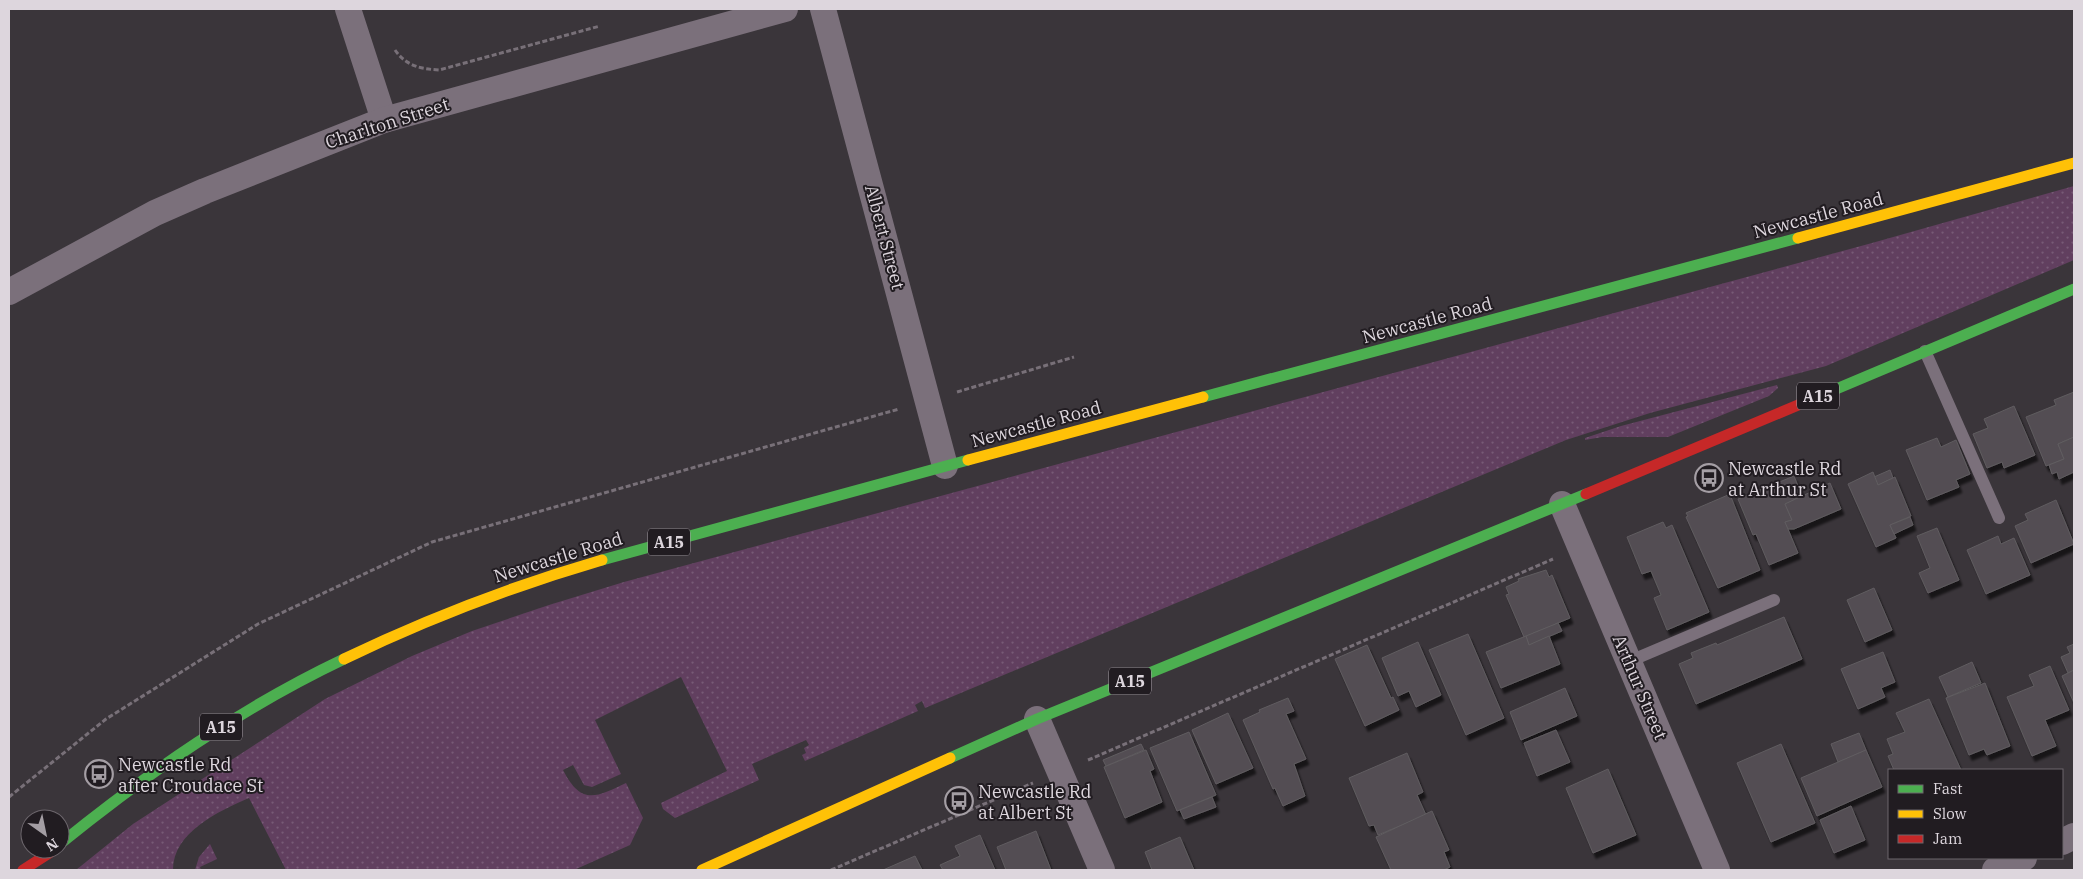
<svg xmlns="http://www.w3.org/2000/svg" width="2083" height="879" font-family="'IBM Plex Serif',serif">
	<defs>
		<pattern id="grass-dots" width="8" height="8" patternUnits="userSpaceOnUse" patternTransform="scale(1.25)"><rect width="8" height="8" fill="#613f5f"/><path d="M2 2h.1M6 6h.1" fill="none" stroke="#775a76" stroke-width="1.8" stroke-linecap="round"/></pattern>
		<filter id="shadow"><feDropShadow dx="3" dy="5.5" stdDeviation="1" flood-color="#0009"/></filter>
	</defs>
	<rect width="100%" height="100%" fill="#3a353a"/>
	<g fill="url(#grass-dots)">
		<path d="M 2074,186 L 2074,260 L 1826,366 L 1650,413 L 1566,440 L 925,708 L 922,701 L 915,705 L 918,711 L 805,761 L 802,755 L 806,753 L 804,748 L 809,745 L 806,740 L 752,764 L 759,780 L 675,818 L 663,809 L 661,803 L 727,771 L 681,677 L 595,720 L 621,774 L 592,787 L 584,785 L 573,765 L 563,770 C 581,805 595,798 626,783 L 643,818 L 630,845 L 574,870 L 286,870 L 249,798 C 219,811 173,832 173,870 L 76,870 L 133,824 L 325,699 L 412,656 L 472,631 L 549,605 L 624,582 L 1872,243 Z"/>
		<polygon points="1777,385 1778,388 1769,396 1668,437 1602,437 1585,440 1585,438 1621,426"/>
		<polygon points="210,844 217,859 200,867 201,870 195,870 199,857"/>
	</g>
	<g fill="#524e52" stroke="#605c60" filter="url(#shadow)">
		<polygon points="2074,392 2074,437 2058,444 2064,459 2046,466 2026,417 2056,405 2054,400"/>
		<polygon points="2014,406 2035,455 2004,468 2002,462 1987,468 1973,434 1988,428 1984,419"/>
		<polygon points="2074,437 2074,472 2059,479 2057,472 2052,474 2049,465 2064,459 2058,444"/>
		<polygon points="1937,438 1941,447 1956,440 1970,474 1956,480 1959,487 1927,500 1906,450"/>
		<polygon points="1890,470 1893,478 1878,485 1874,477"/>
		<polygon points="1873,472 1878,485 1895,477 1911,516 1890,525 1896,538 1876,547 1848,484"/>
		<polygon points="1794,476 1802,496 1785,504 1792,520 1785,522 1798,553 1769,565 1756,534 1753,535 1738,499"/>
		<polygon points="1830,483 1841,509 1794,529 1788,529 1785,522 1792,520 1785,504"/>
		<polygon points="1728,495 1729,498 1731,497 1760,570 1718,588 1686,517 1688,516 1686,513"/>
		<polygon points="2056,500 2074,544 2031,563 2015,526 2028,520 2025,514"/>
		<polygon points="1910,517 1913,525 1894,534 1890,525"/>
		<polygon points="1663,522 1666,528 1672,525 1709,612 1667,630 1654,598 1661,595 1651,571 1642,574 1627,537"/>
		<polygon points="1937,528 1959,580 1928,593 1919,573 1930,568 1917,536"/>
		<polygon points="1998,536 2001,544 2014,538 2030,575 1986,594 1967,550"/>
		<polygon points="1546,570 1549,577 1552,575 1570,618 1524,637 1506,595 1509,594 1506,587 1519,581 1518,579"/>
		<polygon points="1874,588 1892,630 1865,642 1847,600"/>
		<polygon points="1784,617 1802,659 1696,704 1679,664 1693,658 1691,653 1716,643 1717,645"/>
		<polygon points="1558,623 1562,631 1529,645 1526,636"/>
		<polygon points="1468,634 1504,718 1466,735 1429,650"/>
		<polygon points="1526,636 1529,645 1549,636 1560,664 1501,688 1486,652"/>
		<polygon points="1418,642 1441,695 1416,707 1409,691 1398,696 1382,658"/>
		<polygon points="2074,644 2074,670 2068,673 2061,657 2070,653 2067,647"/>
		<polygon points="1367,645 1391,698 1393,697 1399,710 1365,726 1335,659"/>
		<polygon points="1883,652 1895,682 1881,688 1885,697 1858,709 1841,669"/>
		<polygon points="1972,662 1981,683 1948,697 1939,677"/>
		<polygon points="2050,666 2069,710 2045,720 2056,746 2032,756 2007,697 2034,686 2029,675"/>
		<polygon points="2074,670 2074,703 2062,676"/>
		<polygon points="1985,683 2010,746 1987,755 1984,749 1969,755 1946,698"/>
		<polygon points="1565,688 1577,716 1521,740 1510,712"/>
		<polygon points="1288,698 1294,711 1286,714 1306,759 1294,764 1305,796 1283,806 1275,788 1273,789 1243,720 1260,712 1259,710"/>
		<polygon points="1929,699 1961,770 1894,770 1888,756 1893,754 1887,739 1905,732 1896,713"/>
		<polygon points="1228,713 1253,768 1216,784 1192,730"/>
		<polygon points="1556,730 1570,762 1537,776 1524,743"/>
		<polygon points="1189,732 1216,795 1177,811 1150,748"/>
		<polygon points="1859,733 1866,750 1838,762 1831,744"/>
		<polygon points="1141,744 1144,750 1106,766 1103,760"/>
		<polygon points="1781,744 1815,823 1771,842 1737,763"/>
		<polygon points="1146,750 1154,769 1150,771 1162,802 1125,818 1104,767"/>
		<polygon points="1866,750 1882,787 1817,816 1801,778"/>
		<polygon points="1407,753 1423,792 1417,795 1426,815 1378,835 1374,825 1369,826 1349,778"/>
		<polygon points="1608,769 1636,835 1593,853 1566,788"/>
		<polygon points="1212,797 1216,807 1184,819 1180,810"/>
		<polygon points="1851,806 1865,840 1834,853 1820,820"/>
		<polygon points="1432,811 1449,850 1444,852 1450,867 1444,870 1391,870 1376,837"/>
		<polygon points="1036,831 1051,870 1006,870 997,847"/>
		<polygon points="980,835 995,870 943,870 940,865 960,856 955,846"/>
		<polygon points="1180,837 1194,870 1152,870 1145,852"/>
		<polygon points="915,856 922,870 883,870"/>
	</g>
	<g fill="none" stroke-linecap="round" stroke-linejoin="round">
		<g stroke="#787078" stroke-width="3" stroke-dasharray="5 2.5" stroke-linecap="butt">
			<path d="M 395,50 C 406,66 421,69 439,70 L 600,26"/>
			<polyline points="957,392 1074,357"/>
			<polyline points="1088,760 1553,559"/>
			<polyline points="9,797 106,719 258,624 432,542 899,409"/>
			<polyline points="831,870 1033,783"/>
		</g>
		<g stroke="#7b707b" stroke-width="12">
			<polyline points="1925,351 1999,518"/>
			<polyline points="1630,661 1774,600"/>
		</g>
		<g stroke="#7b707b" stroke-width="26">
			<polyline points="348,9 384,120"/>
			<polyline points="823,9 945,466"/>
			<polyline points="9,292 155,213 205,191 384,120 785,9"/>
			<polyline points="1562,504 1717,870"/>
			<polyline points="1037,719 1102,870"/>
			<polyline points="2062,842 2074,836"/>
			<polyline points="1995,870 2024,858"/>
		</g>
		<g stroke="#4caf50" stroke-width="11">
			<polyline points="1822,395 2074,289"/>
			<polyline points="1203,397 1798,238"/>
			<polyline points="602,560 968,460"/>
			<polyline points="950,758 1037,719 1586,494"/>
			<path d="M 60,844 C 149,772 241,708 344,659"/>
		</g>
		<g stroke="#ffc107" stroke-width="11">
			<polyline points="1798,238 2074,163"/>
			<polyline points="968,460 1203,397"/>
			<path d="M 344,659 C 427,619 513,586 602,560"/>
			<polyline points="702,870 950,758"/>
		</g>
		<g stroke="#c62828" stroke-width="11">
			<polyline points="1586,494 1822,395"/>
			<polyline points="23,870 54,850"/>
		</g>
	</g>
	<defs>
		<symbol id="bus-ring" viewBox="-11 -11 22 22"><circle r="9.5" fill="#211c21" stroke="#a49ea4" stroke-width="1.5"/><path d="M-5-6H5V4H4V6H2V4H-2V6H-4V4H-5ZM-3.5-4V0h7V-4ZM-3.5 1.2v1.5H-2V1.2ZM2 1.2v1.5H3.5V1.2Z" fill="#a49ea4"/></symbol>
	</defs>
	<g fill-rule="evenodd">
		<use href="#bus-ring" x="1693" y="462" width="32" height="32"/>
		<use href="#bus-ring" x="83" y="758" width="32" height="32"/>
		<use href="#bus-ring" x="943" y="785" width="32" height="32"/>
	</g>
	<g text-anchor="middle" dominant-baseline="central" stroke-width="4" stroke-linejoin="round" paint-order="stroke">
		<g fill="#211c21" stroke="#a59ea5" stroke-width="1">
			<rect x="1797" y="382.5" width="42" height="27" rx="4"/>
			<rect x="648" y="528.5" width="42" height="27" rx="4"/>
			<rect x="1109" y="667.5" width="42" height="27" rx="4"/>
			<rect x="200" y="713.5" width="42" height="27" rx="4"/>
		</g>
		<g font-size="16" font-weight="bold" fill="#ddd6dd">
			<text x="1818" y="396">A15</text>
			<text x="669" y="542">A15</text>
			<text x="1130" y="681">A15</text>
			<text x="221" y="727">A15</text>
		</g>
		<g font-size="18" fill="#ddd6dd" stroke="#211c21">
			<text transform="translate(387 123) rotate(-18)">Charlton Street</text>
			<text transform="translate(1818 215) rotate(-15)">Newcastle Road</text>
			<text transform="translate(885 237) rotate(75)">Albert Street</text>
			<text transform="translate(1427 320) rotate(-15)">Newcastle Road</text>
			<text transform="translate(1036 424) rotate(-15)">Newcastle Road</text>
			<text transform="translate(558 557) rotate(-17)">Newcastle Road</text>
			<text transform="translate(1640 687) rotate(67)">Arthur Street</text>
		</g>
		<g font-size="18" fill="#ddd6dd" stroke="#211c21" text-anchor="start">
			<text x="1728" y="468">Newcastle Rd<tspan x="1728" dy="21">at Arthur St</tspan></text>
			<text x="118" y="764">Newcastle Rd<tspan x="118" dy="21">after Croudace St</tspan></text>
			<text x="978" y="791">Newcastle Rd<tspan x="978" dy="21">at Albert St</tspan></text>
		</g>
	</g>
	<rect width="2083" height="879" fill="none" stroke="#ddd6dd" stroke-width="20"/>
	<rect x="1888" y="769" width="175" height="90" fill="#211c21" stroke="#6c666c"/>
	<rect x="1898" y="785" width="25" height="8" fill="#4caf50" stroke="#6c666c"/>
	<text x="1933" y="794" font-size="15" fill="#ddd6dd">Fast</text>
	<rect x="1898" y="810" width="25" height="8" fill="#ffc107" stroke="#6c666c"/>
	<text x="1933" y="819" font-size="15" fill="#ddd6dd">Slow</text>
	<rect x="1898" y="835" width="25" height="8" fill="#c62828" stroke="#6c666c"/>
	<text x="1933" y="844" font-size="15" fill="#ddd6dd">Jam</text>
	<g transform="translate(45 834) rotate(147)"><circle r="24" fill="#211c21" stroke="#6c666c"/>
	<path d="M0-4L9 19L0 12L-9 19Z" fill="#a49ea4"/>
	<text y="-8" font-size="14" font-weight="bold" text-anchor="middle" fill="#ddd6dd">N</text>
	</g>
</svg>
